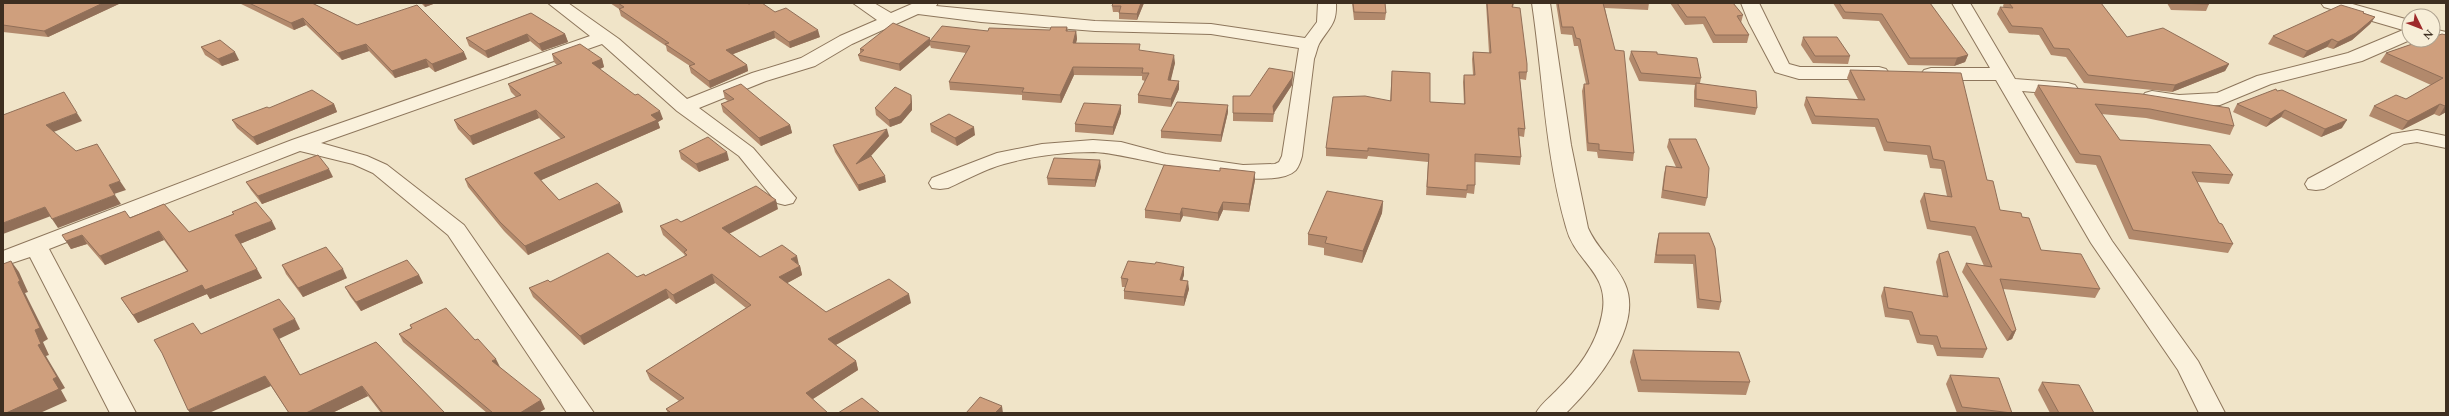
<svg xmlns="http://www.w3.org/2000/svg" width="2449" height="416" font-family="Spectral,serif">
	<rect width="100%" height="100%" fill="#f0e4c8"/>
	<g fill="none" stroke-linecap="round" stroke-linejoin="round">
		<defs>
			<g id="street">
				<path d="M 548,3 L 568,3 L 619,39 L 687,99 L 752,73 L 801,58 L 840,36 L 877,20 L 853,3 L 874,3 L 891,13 L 914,3 L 938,3 L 936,6 L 1095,21 L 1211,24 L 1305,38 L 1317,22 L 1318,3 L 1336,3 C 1337,25 1329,27 1319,44 C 1317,48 1316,54 1314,59 L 1302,156 C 1301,160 1299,166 1296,170 C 1269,197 1133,153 1094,152 C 1065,152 1032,156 1004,164 C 985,169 966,180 948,188 L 940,189 L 932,188 L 929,183 L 932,178 L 997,153 L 1042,144 L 1093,140 L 1121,142 L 1166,154 L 1243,165 L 1275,164 L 1279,162 L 1282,156 L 1299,48 L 1211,34 L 1095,31 L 981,22 L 918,14 L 852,44 L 815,66 L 766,81 L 699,108 L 753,148 L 796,198 L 793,203 L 785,205 L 777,203 L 739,156 L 677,111 L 602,44 L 321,143 L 367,156 L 387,165 L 464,225 L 594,413 L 567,413 L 448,235 L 373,173 L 353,164 L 300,151 L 49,249 L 136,413 L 110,413 L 30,257 L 3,266 L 3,251 L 292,140 L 590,36 Z"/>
				<path d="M 1532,3 L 1550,3 L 1571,145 L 1588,228 C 1597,249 1616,263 1625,284 C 1644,327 1594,385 1566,413 L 1536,413 C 1541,404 1549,398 1556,391 C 1578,369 1596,346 1602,315 C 1611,272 1575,263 1566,227 C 1545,154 1543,77 1532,3 Z"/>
				<polygon points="1741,3 1759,3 1789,64 1800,67 1879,67 1886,69 1889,73 1886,77 1879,79 1799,79 1775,72 1749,23"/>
				<polygon points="1952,3 1970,3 2015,79 2068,83 2075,85 2078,89 2075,93 2068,95 2022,91 2112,241 2198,361 2225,413 2199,413 2178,370 2091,243 1996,80 1931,80 1924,78 1921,74 1924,70 1931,68 1990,68"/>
				<polygon points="2321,3 2349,3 2409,20 2410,40 2362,61 2271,84 2220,105 2179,107 2145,101 2142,97 2145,93 2152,91 2179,95 2217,93 2257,76 2348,53 2403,30 2324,7"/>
				<polygon points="2433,29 2446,32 2446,43 2433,40"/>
				<polygon points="2417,130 2446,136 2446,148 2417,142 2404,144 2324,189 2316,190 2308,189 2305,184 2308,179 2392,134"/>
			</g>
		</defs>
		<use href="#street" stroke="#8d765c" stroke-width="2"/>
		<use href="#street" fill="#faf1dc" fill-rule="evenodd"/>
	</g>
	<g fill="#b2896c">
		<polygon points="3,3 121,3 48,37 3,32"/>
		<polygon points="239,3 312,3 357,25 467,59 435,72 429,67 395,78 369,51 342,60 306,25 294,30"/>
		<polygon points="421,3 436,3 425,7"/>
		<polygon points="610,3 747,3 749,4 775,12 820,37 790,48 775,38 733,54 747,65 748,71 710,88 691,73 689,66 690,66 667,51 666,46 621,16 619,9"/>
		<polygon points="1144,3 1137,20 1119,19 1119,12 1113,12 1112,6"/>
		<polygon points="1352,3 1385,3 1386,13 1385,20 1354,20"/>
		<polygon points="1486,3 1514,3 1513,7 1527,72 1526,80 1520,79 1525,129 1524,137 1519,136 1521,157 1520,165 1475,162 1475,185 1474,194 1467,193 1466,198 1426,195 1428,162 1368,156 1367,159 1326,156 1326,148 1390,101 1392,71 1430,102 1464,104 1463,82 1464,75 1473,75 1472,59 1473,52 1489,53"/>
		<polygon points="1556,3 1649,3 1648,10 1605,8 1634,153 1633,161 1598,158 1597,152 1587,151 1582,91 1584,84 1586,84 1578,46 1574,46 1572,35 1561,34"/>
		<polygon points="1670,3 1733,3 1743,15 1741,23 1749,35 1747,43 1713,43 1703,24 1685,25"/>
		<polygon points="1833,3 1930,3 1968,55 1965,62 1954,66 1908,65 1879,21 1843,19"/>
		<polygon points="2004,3 2101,3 2127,37 2229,64 2225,71 2172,92 2084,83 2066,57 2051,55 2039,35 2009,33 1997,14 2000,7 2004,8 2003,6"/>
		<polygon points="2167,3 2208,3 2209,4 2206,11 2171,10"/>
		<polygon points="2364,12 2363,13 2375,17 2370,24 2352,40 2333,49 2327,47 2303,58 2268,44 2273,36"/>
		<polygon points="531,13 565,34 568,42 542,51 530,41 488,58 469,46 466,38"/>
		<polygon points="1067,27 1068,31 1076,31 1077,39 1076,43 1141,51 1175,63 1170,81 1179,89 1171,107 1138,103 1138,95 1145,81 1142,80 1142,76 1074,75 1061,103 1022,100 1022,95 950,90 949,82 966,53 931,48 930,45 900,71 860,61 858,55 860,53 860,49 930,41 988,31 1050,30"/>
		<polygon points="2442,34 2446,112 2439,116 2434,114 2402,130 2369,116 2374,106 2406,99 2431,85 2380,62 2386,53"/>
		<polygon points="1803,37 1850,56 1848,64 1813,63 1801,45"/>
		<polygon points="201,47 239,60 222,66 205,55"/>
		<polygon points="1631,51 1657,54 1701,78 1700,83 1757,108 1755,115 1694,107 1694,91 1695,85 1639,81 1629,59"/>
		<polygon points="552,54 602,59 604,67 600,69 663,119 658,122 660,128 541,180 559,200 623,212 528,255 504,231 468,187 465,179 561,139 539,118 473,145 458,129 454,120 516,97 511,92 508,84 557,65 554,62"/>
		<polygon points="1850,70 1987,180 2000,210 2022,217 2041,250 2100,289 2095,298 2003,289 2016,330 2012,339 2007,341 1962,272 1966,263 1984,266 1971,236 1927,229 1920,201 1924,193 1947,196 1941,169 1930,168 1927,155 1884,151 1875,127 1812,124 1804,105 1806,97 1858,99 1847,78"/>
		<polygon points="1293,72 1292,85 1274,113 1273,122 1233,121 1233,96 1250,96"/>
		<polygon points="2038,85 2234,126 2230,135 2146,118 2101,114 2120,140 2233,175 2229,184 2197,182 2219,223 2233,244 2228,253 2129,239 2096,165 2076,163 2034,94"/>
		<polygon points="723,91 790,125 792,133 761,146 723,112 721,104 728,101 725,99"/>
		<polygon points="2277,91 2342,128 2321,137 2281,117 2266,127 2233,112 2237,104"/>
		<polygon points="912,102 912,110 901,123 890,127 876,115 875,108"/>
		<polygon points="334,104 337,112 257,145 237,128 232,120 269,108"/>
		<polygon points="1228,112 1221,142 1161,138 1161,131"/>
		<polygon points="1121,113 1113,135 1075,132 1075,124"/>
		<polygon points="930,124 975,135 957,146 931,132"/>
		<polygon points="889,136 871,156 886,182 859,191 835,152 833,145"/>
		<polygon points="1669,139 1707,198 1705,206 1661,198 1664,174 1666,166 1676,167 1667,147"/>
		<polygon points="679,151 729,160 699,172 681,159"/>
		<polygon points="1101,167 1095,187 1048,185 1047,178"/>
		<polygon points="333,177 262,204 251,190 246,182"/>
		<polygon points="1255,180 1249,212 1223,210 1218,221 1183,216 1180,222 1145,218 1145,210"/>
		<polygon points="1383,201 1382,213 1362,263 1324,255 1324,248 1308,245 1308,234"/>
		<polygon points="778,209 729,234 760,257 799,265 800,266 802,275 787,283 826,312 911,303 836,345 856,361 858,370 813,399 668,413 666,409 679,401 650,380 646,371 746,308 715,283 676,304 669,298 584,345 533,297 529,288 550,282 637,277 645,276 685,256 684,254 663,235 660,226 681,222"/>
		<polygon points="232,212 276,229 240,244 262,278 210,299 207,294 138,323 121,298 187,271 164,240 105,265 87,244 71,249 66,241 130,218 189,232 233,214"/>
		<polygon points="1659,233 1709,233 1721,302 1719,310 1697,308 1693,264 1654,263 1657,241"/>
		<polygon points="1939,254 1987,349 1983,358 1937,356 1933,345 1917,343 1909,320 1885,317 1881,296 1884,287 1943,296 1936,262"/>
		<polygon points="282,265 347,278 303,297 286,274"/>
		<polygon points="1184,267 1184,275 1182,280 1189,289 1184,306 1124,299 1124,291 1125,287 1122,287 1121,278"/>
		<polygon points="419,275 423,283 361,311 350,296 345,287"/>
		<polygon points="410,325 475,340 500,367 545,409 538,413 487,413 403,342 399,334 411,328"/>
		<polygon points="300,329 279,338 300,375 376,342 445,413 381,413 368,396 332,413 289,413 271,386 201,334"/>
		<polygon points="1633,350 1750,382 1746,395 1638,392 1630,362"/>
		<polygon points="1950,375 2012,413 1957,413 1946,384"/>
		<polygon points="2042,382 2094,413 2050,413 2038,390"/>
	</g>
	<g fill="#916f58">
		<polygon points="103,3 121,3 48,37 44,31"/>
		<polygon points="424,3 436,3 425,7"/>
		<polygon points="1141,3 1144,3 1137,20 1137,14"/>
		<polygon points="2375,17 2370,24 2352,40 2333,49 2338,42"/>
		<polygon points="303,18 306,25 294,30 291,23"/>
		<polygon points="818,30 820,37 790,48 789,42"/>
		<polygon points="774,31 775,38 728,56 726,50"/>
		<polygon points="1076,31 1077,39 1074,50 1073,43"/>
		<polygon points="527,34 530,41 488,58 485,51"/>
		<polygon points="565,34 568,42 542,51 539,44"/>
		<polygon points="930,38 930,45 900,71 899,64"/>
		<polygon points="2332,39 2327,47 2303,58 2307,51"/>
		<polygon points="366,44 369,51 342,60 338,53"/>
		<polygon points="235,52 239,60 222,66 218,59"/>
		<polygon points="464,52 467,59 435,72 432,64"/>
		<polygon points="1174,55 1175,63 1169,88 1168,80"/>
		<polygon points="1968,55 1965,62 1954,66 1957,58"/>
		<polygon points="426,59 429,67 395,78 392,71"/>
		<polygon points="602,59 604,67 595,71 592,63"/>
		<polygon points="2229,64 2225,71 2172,92 2175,85"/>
		<polygon points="747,65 748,71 710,88 709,81"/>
		<polygon points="1073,67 1074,75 1061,103 1060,95"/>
		<polygon points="1293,72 1292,85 1273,114 1273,106"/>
		<polygon points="1179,81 1179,89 1171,107 1171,99"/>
		<polygon points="911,95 912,102 912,110 901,123 890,127 889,120"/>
		<polygon points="334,104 337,112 257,145 253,137"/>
		<polygon points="2440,104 2434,114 2402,130 2408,121"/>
		<polygon points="1121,105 1121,113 1113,135 1113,127"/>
		<polygon points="1228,105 1228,112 1221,142 1221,135"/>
		<polygon points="2445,106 2446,106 2446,112 2439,116"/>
		<polygon points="536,110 539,118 473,145 470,136"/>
		<polygon points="2285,110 2281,117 2266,127 2271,119"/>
		<polygon points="660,111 663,119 658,122 660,128 537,182 534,173 651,115"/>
		<polygon points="77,113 82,121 51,133 46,125"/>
		<polygon points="2347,120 2342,128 2321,137 2325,129"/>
		<polygon points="790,125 792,133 761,146 759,138"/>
		<polygon points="974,127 975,135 957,146 955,138"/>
		<polygon points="887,129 889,136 857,171 856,164"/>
		<polygon points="727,152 729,160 699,172 696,164"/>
		<polygon points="1100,160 1101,167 1095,187 1095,180"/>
		<polygon points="329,169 333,177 262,204 258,196"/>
		<polygon points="1255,172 1255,180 1249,212 1249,204"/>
		<polygon points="885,176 886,182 859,191 858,185"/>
		<polygon points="120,181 126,190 114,194 109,185"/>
		<polygon points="115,195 121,204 58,228 52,219"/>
		<polygon points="776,200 778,209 724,236 722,228"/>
		<polygon points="1383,201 1382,213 1362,263 1363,251"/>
		<polygon points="1223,202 1223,210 1218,221 1218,213"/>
		<polygon points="620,203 623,212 528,255 525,246"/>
		<polygon points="45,207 51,216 3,234 3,223"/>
		<polygon points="1182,208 1183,216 1180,222 1180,214"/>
		<polygon points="272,221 276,229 240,244 235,235"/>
		<polygon points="159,231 164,240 105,265 100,256"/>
		<polygon points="82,235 87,244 71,249 66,241"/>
		<polygon points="797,256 799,265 791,259"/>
		<polygon points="11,261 19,272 28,292 25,293 48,339 43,342 49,355 46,356 65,388 61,390 67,401 40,413 6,413 53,379 38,345 35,330"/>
		<polygon points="800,266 802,275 782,286 779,277"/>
		<polygon points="1184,267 1184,275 1180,288 1180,280"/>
		<polygon points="257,269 262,278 210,299 207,294 138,323 133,315 202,285"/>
		<polygon points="343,269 347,278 303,297 298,288"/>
		<polygon points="712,274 715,283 676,304 673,295"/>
		<polygon points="419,275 423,283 361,311 356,302"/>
		<polygon points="1188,281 1189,289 1184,306 1184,297"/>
		<polygon points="666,289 669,298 584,345 580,336"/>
		<polygon points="909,294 911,303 830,348 828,339"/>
		<polygon points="295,319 300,329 279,339 273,329"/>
		<polygon points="2016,330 2012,339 2007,341 2012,332"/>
		<polygon points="496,359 500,367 492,361"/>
		<polygon points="856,361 858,370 808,402 806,393"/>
		<polygon points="265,376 271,386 209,413 190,413 188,410"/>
		<polygon points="362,386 368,396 332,413 306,413"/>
		<polygon points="541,400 545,409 538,413 520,413"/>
		<polygon points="1002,406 1003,413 995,413"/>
	</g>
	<g fill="#cf9f7d" stroke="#916f58">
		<polygon points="3,3 103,3 44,31 3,25"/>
		<polygon points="249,3 312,3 357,25 417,5 464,52 432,64 426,59 392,71 366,44 338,53 303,18 291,23"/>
		<polygon points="618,3 747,3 749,4 752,3 762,3 775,12 786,8 818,30 789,42 774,31 726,50 747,65 709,81 689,66 695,64 665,44 669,43 619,9 624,7"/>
		<polygon points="1113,3 1141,3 1137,14 1119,13 1121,6 1112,6"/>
		<polygon points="1353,3 1385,3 1386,13 1354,12"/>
		<polygon points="1487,3 1513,3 1512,7 1520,8 1527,64 1527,72 1519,72 1525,129 1518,128 1521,157 1475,154 1475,185 1467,185 1467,190 1427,187 1429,154 1368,148 1368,151 1326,148 1333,97 1365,96 1391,101 1392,71 1430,73 1430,102 1465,104 1464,75 1475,75 1473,52 1491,53"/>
		<polygon points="1558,3 1603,3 1615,50 1624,51 1634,153 1599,150 1599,144 1588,143 1584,84 1589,84 1580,39 1576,38 1573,27 1562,27"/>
		<polygon points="1677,3 1733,3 1743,15 1737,16 1749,35 1715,35 1705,17 1687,17"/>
		<polygon points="1839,3 1930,3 1968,55 1957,58 1910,58 1882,14 1845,12"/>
		<polygon points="2009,3 2101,3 2127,37 2163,28 2229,64 2175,85 2088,75 2069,49 2054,48 2042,28 2012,26 2000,7 2013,8"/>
		<polygon points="2174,3 2208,3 2209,4"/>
		<polygon points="2341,5 2364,12 2363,13 2375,17 2356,33 2338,42 2332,39 2307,51 2273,36"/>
		<polygon points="531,13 565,34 539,44 527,34 485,51 466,38"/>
		<polygon points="893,23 930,38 899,64 858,55 864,50 860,49"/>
		<polygon points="942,26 988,31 989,28 1050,30 1051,27 1067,27 1066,31 1076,31 1073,43 1140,44 1139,50 1174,55 1168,80 1179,81 1171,99 1138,95 1149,73 1142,73 1143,68 1073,67 1060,95 1022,92 1024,88 949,82 970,46 930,41"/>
		<polygon points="2442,34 2446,35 2446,106 2445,106 2440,104 2408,121 2374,106 2396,95 2406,99 2443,78 2386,53 2424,40 2433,40 2433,37"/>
		<polygon points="1803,37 1837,37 1850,56 1815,56"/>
		<polygon points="220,40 235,52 218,59 201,47"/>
		<polygon points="580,44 602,59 592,63 635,95 638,94 660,111 651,115 657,120 534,173 559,200 597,183 620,203 525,246 500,222 465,179 565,137 536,110 470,136 454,120 521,95 508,84 562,63 552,54"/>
		<polygon points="1631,51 1657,52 1657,54 1697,58 1701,78 1641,73"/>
		<polygon points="1269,68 1293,72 1292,78 1273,106 1274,114 1233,113 1233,96 1250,96"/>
		<polygon points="1850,70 1961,73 1987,180 1993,181 2000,210 2021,213 2022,217 2029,218 2041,250 2081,254 2100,289 2000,279 2016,330 2012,332 1966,263 1992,267 1975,227 1930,221 1924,193 1952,197 1944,161 1933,159 1930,146 1887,142 1878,119 1815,116 1806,97 1865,100"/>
		<polygon points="1696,83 1756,91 1757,108 1696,99"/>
		<polygon points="741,84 790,125 759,138 721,104 734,99 723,91"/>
		<polygon points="2038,85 2142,94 2229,108 2234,126 2150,109 2095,104 2120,140 2210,145 2233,175 2192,172 2219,223 2222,224 2233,244 2133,230 2100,156 2080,154"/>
		<polygon points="895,87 911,95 911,103 900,116 889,120 875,108"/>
		<polygon points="2276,89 2277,91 2282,90 2347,120 2325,129 2285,110 2271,119 2237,104"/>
		<polygon points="312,90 334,104 253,137 232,120 267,107 269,108"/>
		<polygon points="64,92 77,113 46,125 76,151 97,144 120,181 109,185 115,195 52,219 45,207 3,223 3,115"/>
		<polygon points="1177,102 1228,105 1221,135 1161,131"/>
		<polygon points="1084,103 1121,105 1113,127 1075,124"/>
		<polygon points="949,114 974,127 955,138 930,124"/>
		<polygon points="887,129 856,164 871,156 885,176 858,185 833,145"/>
		<polygon points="708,137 727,152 696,164 679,151"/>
		<polygon points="1669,139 1696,139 1709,168 1707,198 1663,190 1666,166 1682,168"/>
		<polygon points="318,155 329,169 258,196 246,182"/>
		<polygon points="1054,158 1100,160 1095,180 1047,178"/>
		<polygon points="1164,165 1220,171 1220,168 1255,172 1249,204 1223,202 1218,213 1182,208 1180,214 1145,210"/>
		<polygon points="756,186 776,200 722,228 760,257 782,245 797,256 791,259 800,266 779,277 826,312 889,279 909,294 828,339 856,361 806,393 828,413 667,413 670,412 666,409 684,398 646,371 751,305 712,274 673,295 666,289 580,336 529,288 548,280 550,282 608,253 637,277 644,274 645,276 687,255 684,252 687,250 660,226 677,219 681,222"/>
		<polygon points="1327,191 1383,201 1363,251 1325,243 1327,237 1308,234"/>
		<polygon points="256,202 272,221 235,235 257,269 205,290 202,285 133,315 121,298 188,271 159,231 100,256 82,235 66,241 62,235 125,211 130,218 164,204 189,232 234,214 232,212"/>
		<polygon points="1659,233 1709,233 1715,248 1721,302 1699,299 1695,255 1656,255"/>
		<polygon points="326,247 343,269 298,288 282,265"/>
		<polygon points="1948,251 1987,349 1941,348 1937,336 1920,335 1912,312 1888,308 1884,287 1948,297 1939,254"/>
		<polygon points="407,260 419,275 356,302 345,287"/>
		<polygon points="11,261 20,281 18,282 40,328 35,330 41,344 38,345 57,377 53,379 59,389 6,413 3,413 3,264"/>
		<polygon points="1128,261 1155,264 1156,262 1184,267 1180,280 1188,281 1184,297 1124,291 1128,279 1121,278"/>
		<polygon points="279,299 295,319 273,329 300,375 376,342 445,413 383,413 362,386 306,413 289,413 265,376 188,410 162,353 154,340 193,323 201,334"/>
		<polygon points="446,308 475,340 478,339 496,359 492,361 541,400 520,413 493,413 399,334 412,328 410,325"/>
		<polygon points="1633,350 1739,352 1750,382 1641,380"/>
		<polygon points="1950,375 1999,378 2012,413 1962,407"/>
		<polygon points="2042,382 2079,385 2094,413 2059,413"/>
		<polygon points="980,397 1002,406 995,413 966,413"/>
		<polygon points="862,398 880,413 838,413"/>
	</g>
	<rect width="2449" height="416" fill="none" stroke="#3d2e20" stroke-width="8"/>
	<g transform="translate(2421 28) rotate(133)"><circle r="19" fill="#f7eed8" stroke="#ada18e"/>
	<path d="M0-3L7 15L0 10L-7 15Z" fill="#9e2a2b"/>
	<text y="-6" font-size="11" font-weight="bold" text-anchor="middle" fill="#3d2e20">N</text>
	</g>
</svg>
